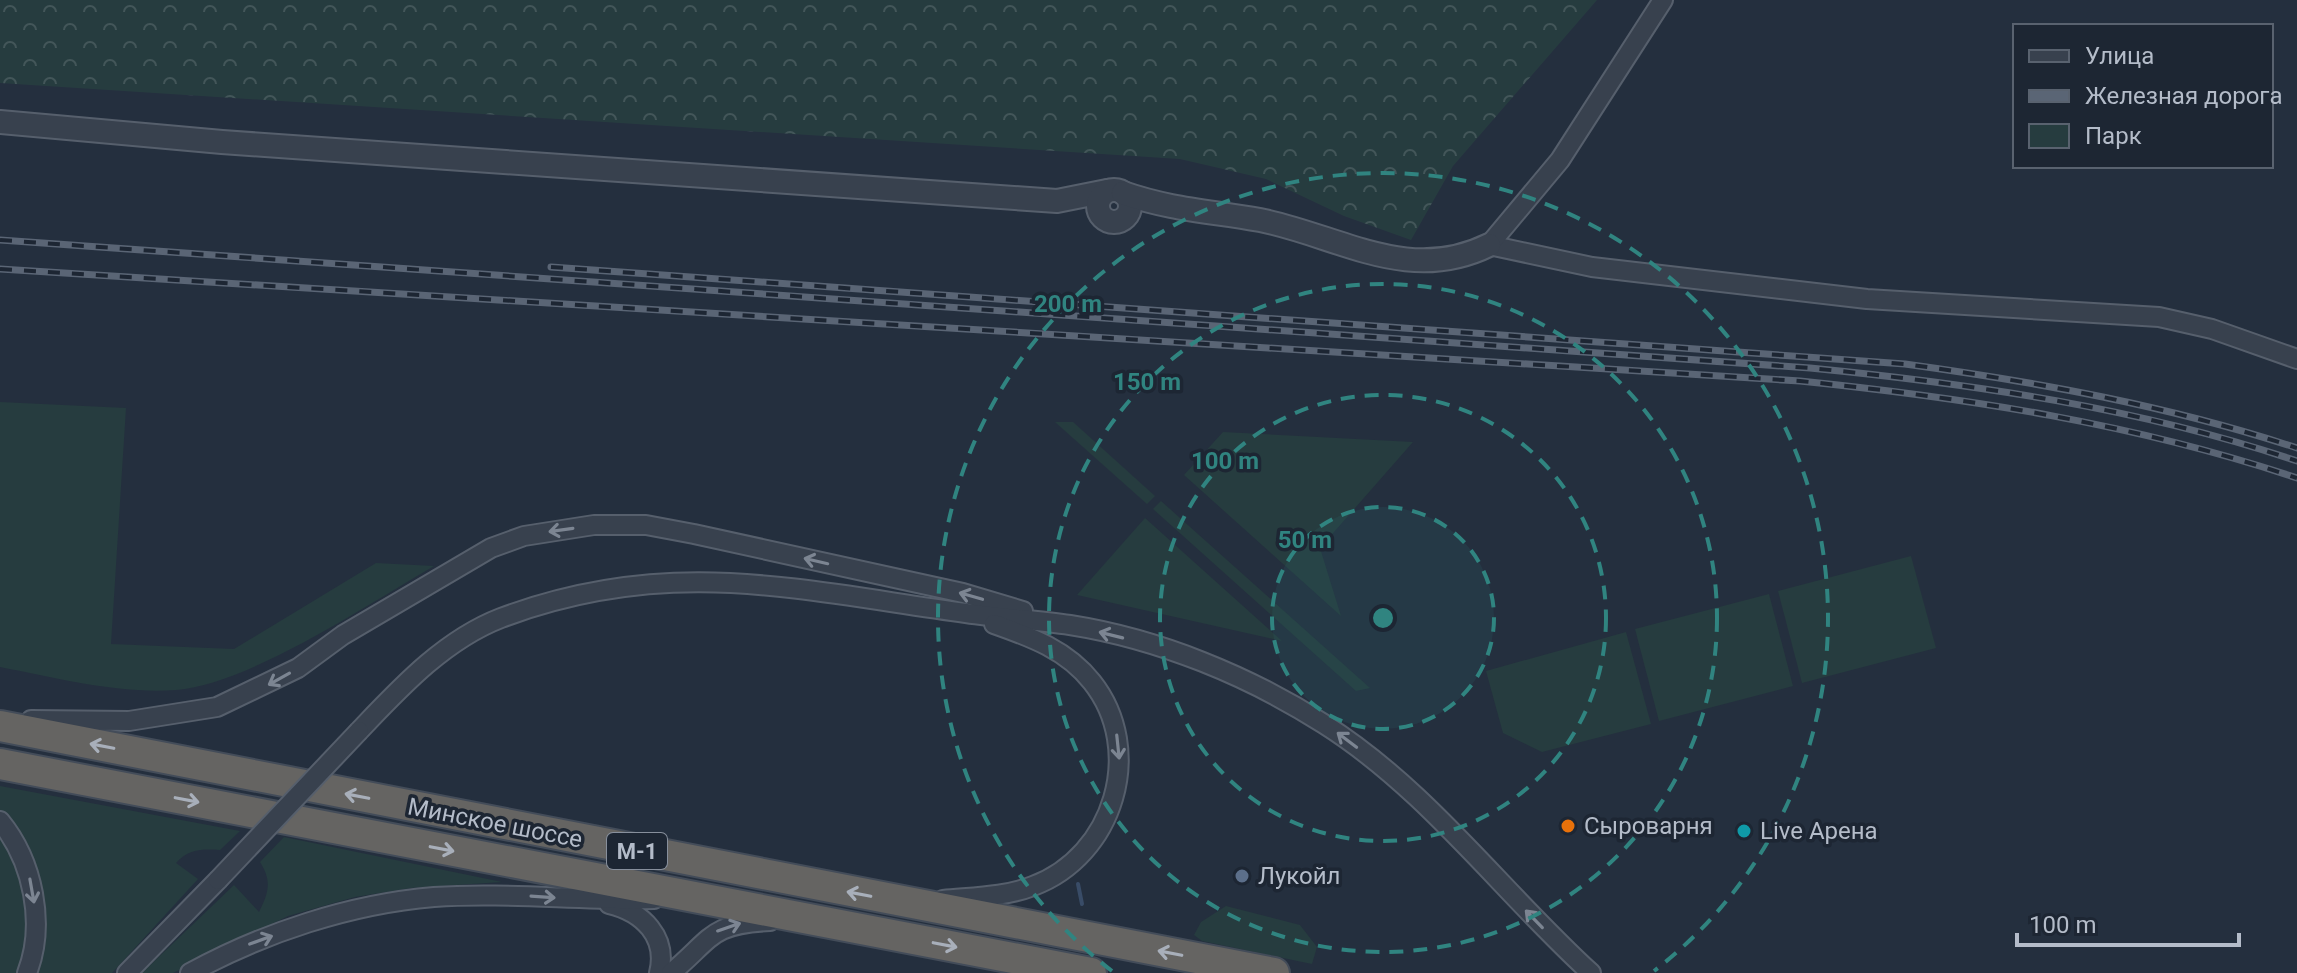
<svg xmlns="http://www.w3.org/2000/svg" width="2297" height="973" font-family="Roboto,sans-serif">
	<defs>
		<pattern id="forest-crowns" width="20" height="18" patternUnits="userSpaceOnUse" patternTransform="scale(2)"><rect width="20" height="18" fill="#263c3f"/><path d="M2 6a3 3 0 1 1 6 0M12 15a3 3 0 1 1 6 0" fill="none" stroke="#435659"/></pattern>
	</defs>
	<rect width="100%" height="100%" fill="#242f3e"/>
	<g fill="#263c3f">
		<path d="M 0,402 L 126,408 L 111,644 L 234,649 L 376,563 L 434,566 C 368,604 250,684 176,690 C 117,694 57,678 0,667 Z"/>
		<polygon points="1055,422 1073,422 1155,496 1147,504"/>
		<polygon points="1223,432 1413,442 1320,548 1341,616 1184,475"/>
		<polygon points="1161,501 1370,688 1356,691 1153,509"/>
		<polygon points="1145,518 1282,641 1077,595"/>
		<polygon points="1911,556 1936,648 1802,683 1778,591"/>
		<polygon points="1769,594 1793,686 1659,721 1635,629"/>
		<polygon points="1626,632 1651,724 1542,752 1503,733 1486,671"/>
		<path d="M 0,786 L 240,831 L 220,850 C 203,849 188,849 176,863 L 198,879 L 112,973 L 34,973 L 41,954 L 0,811 Z"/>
		<path d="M 0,835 C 27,873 38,930 19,973 L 0,973 Z"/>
		<path d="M 284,837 L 502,882 L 411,888 L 355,897 L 288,916 L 173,973 L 142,973 L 234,885 L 259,912 C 269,892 272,881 260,862 Z"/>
		<polygon points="1226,906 1300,925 1317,947 1312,964 1202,941 1194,935 1201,922"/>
	</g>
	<polygon fill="url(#forest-crowns)" points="0,0 1597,0 1453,166 1411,240 1344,216 1266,179 1180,159 0,83"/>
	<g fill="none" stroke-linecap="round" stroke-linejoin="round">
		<polyline stroke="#394c67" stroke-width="4" points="1078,884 1082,904"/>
		<defs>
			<g id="minor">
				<polyline points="1489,245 1592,267 1867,299 2159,317 2212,329 2297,359"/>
				<polyline points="1489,245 1560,160 1663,0"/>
				<polyline points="31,720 129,721 217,707 298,668 343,635 491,548 524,536 594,525 646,525 694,534 963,593 1023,611"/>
				<path d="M 359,731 C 400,688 444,640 501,618 C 669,555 797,590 966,613 C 1000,618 1036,620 1070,625 C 1159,639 1249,676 1324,724 C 1427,789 1502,892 1591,973"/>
				<path d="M 0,821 C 33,861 46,924 27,973"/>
				<path d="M 943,900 C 973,897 1005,897 1033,886 C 1114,856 1146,750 1092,682 C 1067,650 1031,637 994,624"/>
				<path d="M 609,904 C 643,912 668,937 659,973"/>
				<polyline points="127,973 218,880"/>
				<path d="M 190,973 C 263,933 350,904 434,897 C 507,892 580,901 654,899"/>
				<path d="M 671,973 C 713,938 709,924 770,921"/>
			</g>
			<g id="tertiary">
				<polyline points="0,122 222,142 1057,201 1107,191"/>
				<circle cx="1114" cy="206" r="16"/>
				<path d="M 1123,193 C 1172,210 1210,211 1260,220 C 1340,236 1408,285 1489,245"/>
			</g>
			<g id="trunk">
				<polyline points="0,726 1274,973"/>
				<polyline points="0,764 1091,973"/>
			</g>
		</defs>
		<use href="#minor" stroke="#565f6c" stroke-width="22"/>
		<use href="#tertiary" stroke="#565f6c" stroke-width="26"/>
		<use href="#trunk" stroke="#434c59" stroke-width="34"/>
		<use href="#minor" stroke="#38414e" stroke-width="18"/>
		<use href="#tertiary" stroke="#38414e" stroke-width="22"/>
		<use href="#trunk" stroke="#656462" stroke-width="30"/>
		<defs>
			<g id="rail">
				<path d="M 0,240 L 1810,368 C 1974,384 2140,408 2297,461"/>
				<path d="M 551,267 L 1905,364 C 2037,382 2170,406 2297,448"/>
				<path d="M 0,269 L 1800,381 C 1968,398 2136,424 2297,478"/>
			</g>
		</defs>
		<use href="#rail" stroke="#5a6575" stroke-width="7"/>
		<use href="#rail" stroke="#1d2633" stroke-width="4" stroke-dasharray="12" stroke-linecap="butt"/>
		<defs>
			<polyline id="minor-bridge" points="218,880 359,731"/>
		</defs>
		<use href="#minor-bridge" stroke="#565f6c" stroke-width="22" stroke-linecap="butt"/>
		<use href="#minor-bridge" stroke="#38414e" stroke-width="18"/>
	</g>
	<defs><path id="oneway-shaft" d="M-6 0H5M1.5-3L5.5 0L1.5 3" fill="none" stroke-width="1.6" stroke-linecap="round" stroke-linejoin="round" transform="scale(2)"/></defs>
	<g stroke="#7c8592">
		<use href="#oneway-shaft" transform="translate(561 530) rotate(172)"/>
		<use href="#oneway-shaft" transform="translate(816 561) rotate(-167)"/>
		<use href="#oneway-shaft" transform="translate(971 596) rotate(-164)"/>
		<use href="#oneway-shaft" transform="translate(1111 635) rotate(-166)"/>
		<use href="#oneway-shaft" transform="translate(279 679) rotate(151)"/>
		<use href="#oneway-shaft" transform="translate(1347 740) rotate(-143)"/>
		<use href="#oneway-shaft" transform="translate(1118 747) rotate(84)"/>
		<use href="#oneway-shaft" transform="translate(32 891) rotate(80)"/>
		<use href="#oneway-shaft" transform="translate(543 897) rotate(4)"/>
		<use href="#oneway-shaft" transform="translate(1534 919) rotate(-134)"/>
		<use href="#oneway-shaft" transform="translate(729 927) rotate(-19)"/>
		<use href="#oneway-shaft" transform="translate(261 940) rotate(-20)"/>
	</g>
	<g stroke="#a8afba">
		<use href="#oneway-shaft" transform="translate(102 746) rotate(-169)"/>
		<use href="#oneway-shaft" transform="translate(357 796) rotate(-169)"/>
		<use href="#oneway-shaft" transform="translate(187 800) rotate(11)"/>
		<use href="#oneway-shaft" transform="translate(442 849) rotate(11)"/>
		<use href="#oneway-shaft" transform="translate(859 894) rotate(-169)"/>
		<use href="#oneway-shaft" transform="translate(945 945) rotate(11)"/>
		<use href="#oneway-shaft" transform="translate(1170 953) rotate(-169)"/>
	</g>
	<circle cx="1383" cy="618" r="111" fill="#308480" fill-opacity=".12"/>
	<g fill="none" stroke="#308480" stroke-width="4" stroke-dasharray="14 10">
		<circle cx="1383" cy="618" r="111"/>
		<circle cx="1383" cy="618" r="223"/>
		<circle cx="1383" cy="618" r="334"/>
		<path d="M1112 971A445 445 0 1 1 1654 971"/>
	</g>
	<circle fill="#e8710a" stroke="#1d2633" stroke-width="3" cx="1568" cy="826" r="8"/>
	<circle fill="#0f9aa8" stroke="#1d2633" stroke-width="3" cx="1744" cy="831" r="8"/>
	<circle fill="#5c6f8a" stroke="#1d2633" stroke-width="3" cx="1242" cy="876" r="8"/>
	<g text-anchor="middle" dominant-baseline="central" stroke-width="7" stroke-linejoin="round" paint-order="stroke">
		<rect fill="#1d2633" stroke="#878f9c" stroke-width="2" x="607" y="833" width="60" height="36" rx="6"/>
		<g font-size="22" font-weight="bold" fill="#b4bcc9">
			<text x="637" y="851">М-1</text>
		</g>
		<g font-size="24" fill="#b4bcc9" stroke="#1d2633">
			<text transform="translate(495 823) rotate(11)">Минское шоссе</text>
		</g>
		<g font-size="24" fill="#b4bcc9" stroke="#1d2633" text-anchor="start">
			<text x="1584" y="826">Сыроварня</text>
			<text x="1760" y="831">Live Арена</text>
			<text x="1258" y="876">Лукойл</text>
		</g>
	</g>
	<circle cx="1383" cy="618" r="12" fill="#308480" stroke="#1d2633" stroke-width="4"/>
	<g font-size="24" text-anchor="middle" font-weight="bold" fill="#308480" stroke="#1d2633" stroke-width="7" stroke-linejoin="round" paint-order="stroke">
		<text x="1068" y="312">200 m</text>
		<text x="1147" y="390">150 m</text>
		<text x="1225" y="469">100 m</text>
		<text x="1305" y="548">50 m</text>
	</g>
	<rect x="2013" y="24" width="260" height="144" fill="#1d2633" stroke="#59626f" stroke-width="2"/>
	<rect x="2029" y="50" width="40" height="12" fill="#38414e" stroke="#59626f" stroke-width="2"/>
	<text x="2085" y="64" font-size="24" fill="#b4bcc9">Улица</text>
	<rect x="2029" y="90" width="40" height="12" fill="#5a6575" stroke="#59626f" stroke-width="2"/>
	<text x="2085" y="104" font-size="24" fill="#b4bcc9">Железная дорога</text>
	<rect x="2029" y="124" width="40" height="24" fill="#263c3f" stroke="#59626f" stroke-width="2"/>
	<text x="2085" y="144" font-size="24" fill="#b4bcc9">Парк</text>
	<path d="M2017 933v12h222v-12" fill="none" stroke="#b4bcc9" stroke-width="4"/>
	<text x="2029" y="933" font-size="24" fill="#b4bcc9" stroke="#1d2633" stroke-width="6" paint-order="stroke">100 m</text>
</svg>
